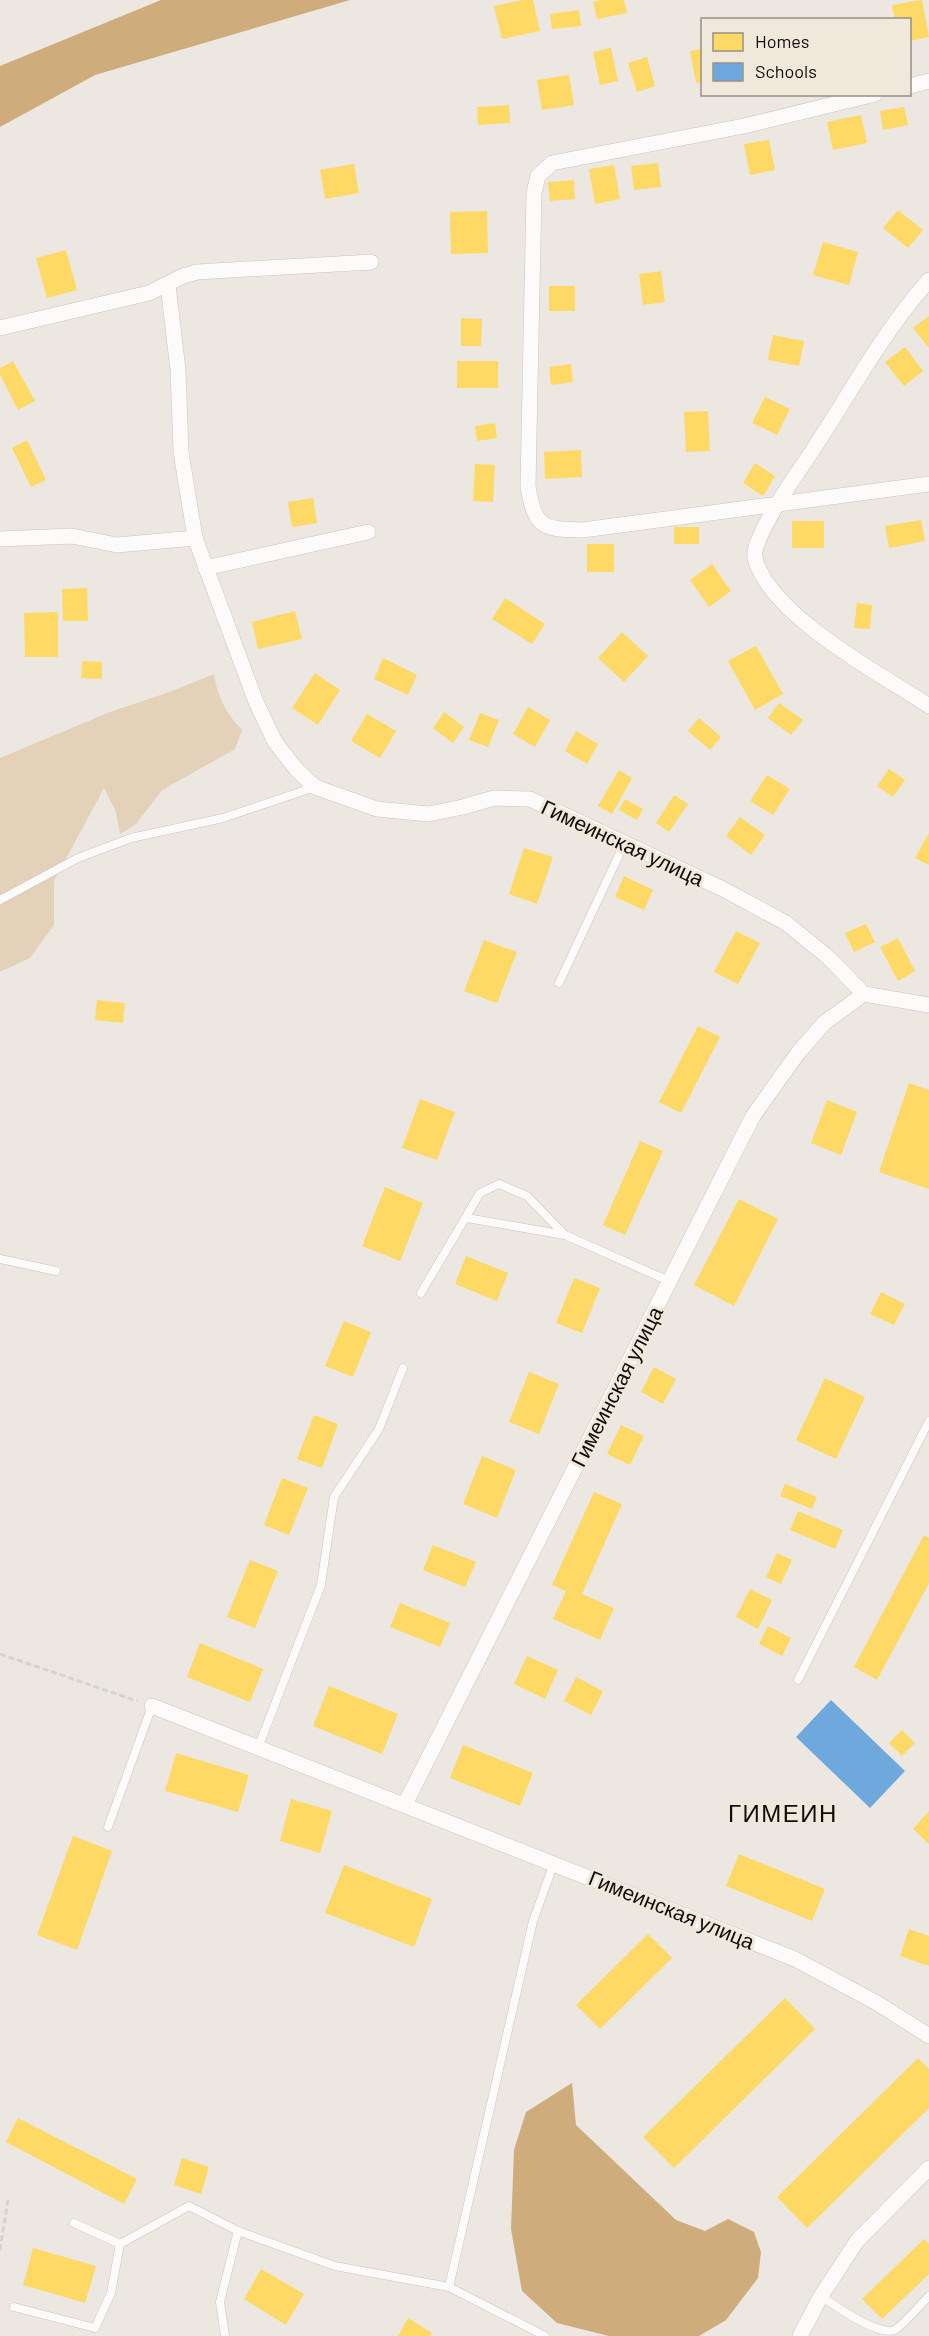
<svg xmlns="http://www.w3.org/2000/svg" width="929" height="2336" font-family="Barlow,sans-serif">
	<rect width="100%" height="100%" fill="#ece7e1"/>
	<path fill="#e4d1b9" d="M 214,674 C 218,697 225,712 242,730 L 235,749 L 162,790 L 136,824 L 120,834 L 116,812 L 104,788 L 54,881 L 54,925 L 30,958 L 0,972 L 0,758 L 110,712 L 172,691 Z"/>
	<g fill="#cfac7c">
		<polygon points="161,0 350,0 95,75 0,127 0,66"/>
		<polygon points="572,2083 576,2125 676,2220 705,2231 728,2219 754,2232 761,2252 758,2278 726,2320 699,2336 609,2336 557,2323 522,2291 511,2229 514,2150 526,2112"/>
	</g>
	<g fill="#ffd966">
		<polygon points="523,0 533,0 540,31 502,39 494,6"/>
		<polygon points="602,0 624,0 627,13 597,19 593,2"/>
		<polygon points="922,0 929,37 910,41 910,20 895,20 892,5"/>
		<polygon points="579,10 581,26 552,29 550,14"/>
		<polygon points="611,48 618,81 600,85 593,52"/>
		<polygon points="702,49 702,82 696,83 690,51"/>
		<polygon points="647,57 655,86 637,92 628,63"/>
		<polygon points="569,75 574,105 542,110 537,80"/>
		<polygon points="509,105 510,123 478,125 477,107"/>
		<polygon points="904,107 908,125 883,130 880,111"/>
		<polygon points="861,115 867,143 833,150 827,122"/>
		<polygon points="769,140 775,170 750,175 744,144"/>
		<polygon points="658,163 661,187 634,190 631,166"/>
		<polygon points="354,164 359,193 325,199 320,170"/>
		<polygon points="614,165 620,199 595,204 589,169"/>
		<polygon points="574,180 575,199 550,201 548,182"/>
		<polygon points="898,210 923,230 908,248 883,228"/>
		<polygon points="487,211 488,253 451,254 450,212"/>
		<polygon points="823,242 858,252 849,285 813,275"/>
		<polygon points="66,250 77,290 47,298 36,258"/>
		<polygon points="661,271 665,302 643,305 639,274"/>
		<rect x="549" y="286" width="26" height="25"/>
		<polygon points="929,316 929,348 913,328"/>
		<polygon points="461,318 482,319 481,346 461,346"/>
		<polygon points="773,335 804,341 799,366 768,360"/>
		<polygon points="905,347 923,371 904,386 885,362"/>
		<polygon points="13,361 35,401 18,410 0,374 0,368"/>
		<rect x="457" y="361" width="41" height="27"/>
		<polygon points="571,364 573,382 551,385 549,367"/>
		<polygon points="765,397 790,409 777,435 752,423"/>
		<polygon points="708,411 710,451 686,452 684,412"/>
		<polygon points="495,423 497,438 477,441 475,426"/>
		<polygon points="27,440 46,480 31,487 12,448"/>
		<polygon points="581,450 582,477 545,479 544,452"/>
		<polygon points="755,463 775,476 763,496 743,483"/>
		<polygon points="475,464 495,465 493,502 473,501"/>
		<polygon points="313,498 317,523 292,527 288,502"/>
		<polygon points="921,520 925,541 889,548 885,526"/>
		<rect x="792" y="521" width="32" height="27"/>
		<rect x="674" y="527" width="25" height="17"/>
		<rect x="587" y="544" width="27" height="28"/>
		<polygon points="712,564 731,591 709,607 690,580"/>
		<polygon points="87,588 88,621 63,621 62,589"/>
		<polygon points="505,598 545,624 532,644 492,619"/>
		<polygon points="857,603 872,605 870,629 854,628"/>
		<polygon points="295,611 302,639 258,649 252,622"/>
		<polygon points="58,612 58,657 25,657 24,613"/>
		<polygon points="622,632 648,656 624,682 598,658"/>
		<polygon points="756,646 783,694 755,710 728,661"/>
		<polygon points="383,658 417,675 408,695 374,679"/>
		<polygon points="82,661 102,662 102,679 81,678"/>
		<polygon points="315,673 340,690 318,725 292,708"/>
		<polygon points="779,703 803,720 791,735 768,718"/>
		<polygon points="528,707 550,720 535,747 513,734"/>
		<polygon points="444,712 464,727 453,743 433,728"/>
		<polygon points="480,713 499,720 488,747 469,740"/>
		<polygon points="367,714 396,731 380,758 351,741"/>
		<polygon points="699,718 721,737 710,750 688,731"/>
		<polygon points="576,731 598,744 587,764 565,751"/>
		<polygon points="889,769 905,780 893,797 877,786"/>
		<polygon points="619,770 632,778 612,814 598,806"/>
		<polygon points="767,775 790,789 773,815 750,801"/>
		<polygon points="674,795 688,804 669,832 656,823"/>
		<polygon points="625,799 643,809 637,820 619,810"/>
		<polygon points="740,817 765,835 751,855 726,836"/>
		<polygon points="929,833 929,865 915,858"/>
		<polygon points="524,848 553,857 537,904 509,894"/>
		<polygon points="624,876 653,890 644,910 615,897"/>
		<polygon points="866,924 875,942 854,952 845,933"/>
		<polygon points="736,931 760,943 738,984 714,972"/>
		<polygon points="898,938 915,971 898,981 880,947"/>
		<polygon points="484,940 517,952 497,1003 464,991"/>
		<polygon points="97,1000 125,1003 123,1023 95,1020"/>
		<polygon points="698,1026 720,1037 681,1113 659,1102"/>
		<polygon points="909,1083 929,1090 929,1189 879,1172"/>
		<polygon points="420,1099 455,1112 437,1160 402,1148"/>
		<polygon points="827,1100 857,1112 841,1155 811,1143"/>
		<polygon points="640,1141 663,1151 625,1235 603,1225"/>
		<polygon points="385,1187 423,1203 400,1261 362,1246"/>
		<polygon points="739,1199 778,1219 734,1306 694,1285"/>
		<polygon points="466,1256 508,1273 497,1301 455,1284"/>
		<polygon points="574,1278 600,1288 582,1333 556,1323"/>
		<polygon points="881,1292 905,1304 894,1325 870,1314"/>
		<polygon points="344,1321 371,1332 353,1377 325,1366"/>
		<polygon points="654,1367 676,1379 663,1404 641,1392"/>
		<polygon points="529,1372 559,1384 539,1434 509,1422"/>
		<polygon points="825,1378 865,1397 836,1459 796,1440"/>
		<polygon points="314,1415 338,1424 322,1468 297,1459"/>
		<polygon points="621,1425 644,1436 630,1465 607,1454"/>
		<polygon points="482,1456 516,1470 497,1518 463,1504"/>
		<polygon points="282,1478 308,1488 289,1535 264,1525"/>
		<polygon points="785,1484 817,1497 812,1509 780,1496"/>
		<polygon points="594,1492 622,1504 582,1594 614,1608 600,1640 553,1619 566,1591 552,1585"/>
		<polygon points="798,1511 843,1530 835,1549 790,1530"/>
		<polygon points="924,1535 929,1538 929,1583 877,1680 854,1667"/>
		<polygon points="433,1545 476,1562 465,1587 423,1570"/>
		<polygon points="777,1553 792,1560 781,1584 766,1577"/>
		<polygon points="250,1560 278,1571 255,1628 227,1617"/>
		<polygon points="750,1589 772,1600 758,1629 736,1617"/>
		<polygon points="400,1603 450,1623 440,1647 390,1627"/>
		<polygon points="768,1626 791,1638 782,1656 759,1644"/>
		<polygon points="200,1643 263,1669 250,1702 187,1677"/>
		<polygon points="527,1656 558,1670 545,1699 514,1684"/>
		<polygon points="576,1677 603,1691 591,1715 564,1701"/>
		<polygon points="329,1686 398,1714 382,1754 313,1726"/>
		<polygon points="902,1730 915,1743 902,1756 889,1743"/>
		<polygon points="463,1745 533,1773 520,1806 450,1778"/>
		<polygon points="176,1753 249,1775 238,1812 165,1791"/>
		<polygon points="291,1799 332,1811 320,1853 280,1841"/>
		<polygon points="929,1811 929,1844 913,1829"/>
		<polygon points="73,1836 112,1851 77,1950 37,1935"/>
		<polygon points="739,1854 825,1889 812,1921 726,1886"/>
		<polygon points="344,1865 432,1899 414,1947 325,1913"/>
		<polygon points="909,1929 929,1936 929,1966 900,1956"/>
		<polygon points="648,1934 672,1958 600,2029 576,2005"/>
		<polygon points="785,1998 815,2029 674,2168 643,2137"/>
		<polygon points="918,2058 929,2069 929,2108 807,2228 777,2197"/>
		<polygon points="18,2118 137,2179 124,2204 6,2142"/>
		<polygon points="182,2158 209,2167 201,2194 174,2185"/>
		<polygon points="924,2239 929,2244 929,2274 882,2319 862,2299"/>
		<polygon points="33,2248 96,2266 85,2303 23,2285"/>
		<polygon points="261,2269 304,2294 286,2325 244,2299"/>
		<polygon points="408,2318 432,2333 430,2336 398,2336"/>
	</g>
	<polygon fill="#6fa8dc" points="831,1700 905,1771 870,1808 796,1737"/>
	<g fill="none" stroke-linecap="round" stroke-linejoin="round">
		<defs>
			<g id="service">
				<polyline points="0,900 78,858 131,838 223,818 315,787"/>
				<polyline points="559,983 625,842"/>
				<polyline points="467,1218 565,1235 669,1281"/>
				<polyline points="0,1259 56,1271"/>
				<polyline points="421,1293 480,1193 499,1184 527,1196 565,1235"/>
				<polyline points="798,1680 929,1421"/>
				<polyline points="258,1748 321,1585 334,1497 379,1429 403,1368"/>
				<polyline points="108,1827 152,1706"/>
				<polyline points="74,2223 120,2244"/>
				<polyline points="449,2287 533,1921 554,1863"/>
				<path d="M 821,2296 C 837,2307 877,2336 895,2330 C 907,2321 918,2307 929,2296"/>
				<polyline points="14,2307 95,2328 111,2293 120,2244 189,2206 238,2231 335,2266 449,2287 545,2336"/>
				<polyline points="225,2336 220,2302 238,2231"/>
			</g>
			<g id="minor">
				<polyline points="910,86 929,81"/>
				<path d="M 875,94 L 744,126 L 552,163 L 538,176 L 534,193 L 528,486 C 535,529 543,529 583,530 L 929,484"/>
				<path d="M 929,280 C 886,328 853,388 818,442 C 797,475 771,508 757,544 C 755,549 754,556 756,562 C 776,619 879,673 929,706"/>
				<polyline points="168,285 178,370 181,452 195,538 256,702 275,742 296,769 315,787 377,809 428,814 463,807 494,798 530,799 723,889 786,923 828,957 864,994"/>
				<polyline points="0,328 149,293 183,276 197,272 371,262"/>
				<polyline points="0,539 72,536 117,545 195,538"/>
				<polyline points="205,568 368,532"/>
				<polyline points="152,1706 795,1959 877,2003 929,2036"/>
				<polyline points="405,1804 753,1116 798,1053 824,1023 864,994 929,1005"/>
				<polyline points="800,2336 821,2296 857,2241 929,2168"/>
			</g>
		</defs>
		<use href="#service" stroke="#c8c4c0" stroke-width="9"/>
		<use href="#minor" stroke="#c8c4c0" stroke-width="16"/>
		<g stroke="#d5d3d2" stroke-width="3" stroke-dasharray="6 3" stroke-linecap="butt">
			<polyline points="0,1654 137,1701"/>
			<polyline points="0,2250 8,2200"/>
		</g>
		<use href="#service" stroke="#fcfbfa" stroke-width="8"/>
		<use href="#minor" stroke="#fcfbfa" stroke-width="15"/>
	</g>
	<g text-anchor="middle" dominant-baseline="central" stroke-width="6" stroke-linejoin="round" paint-order="stroke">
		<g font-size="21" fill="#0e0b08" stroke="#f1e8dc">
			<text transform="translate(623 842) rotate(25)">Гимеинская улица</text>
			<text transform="translate(616 1386) rotate(-63)">Гимеинская улица</text>
			<text transform="translate(672 1909) rotate(22)">Гимеинская улица</text>
		</g>
		<g font-size="24" letter-spacing="1.5" fill="#0e0b08" stroke="#f1e8dc">
			<text x="783" y="1812">ГИМЕИН</text>
		</g>
	</g>
	<rect x="701" y="18" width="210" height="78" fill="#f1e8dc" stroke="#969087" stroke-width="1.5"/>
	<rect x="713" y="33" width="30" height="18" fill="#ffd966" stroke="#969087" stroke-width="1.5"/>
	<text x="755" y="48" font-size="18" fill="#0e0b08">Homes</text>
	<rect x="713" y="63" width="30" height="18" fill="#6fa8dc" stroke="#969087" stroke-width="1.5"/>
	<text x="755" y="78" font-size="18" fill="#0e0b08">Schools</text>
</svg>
